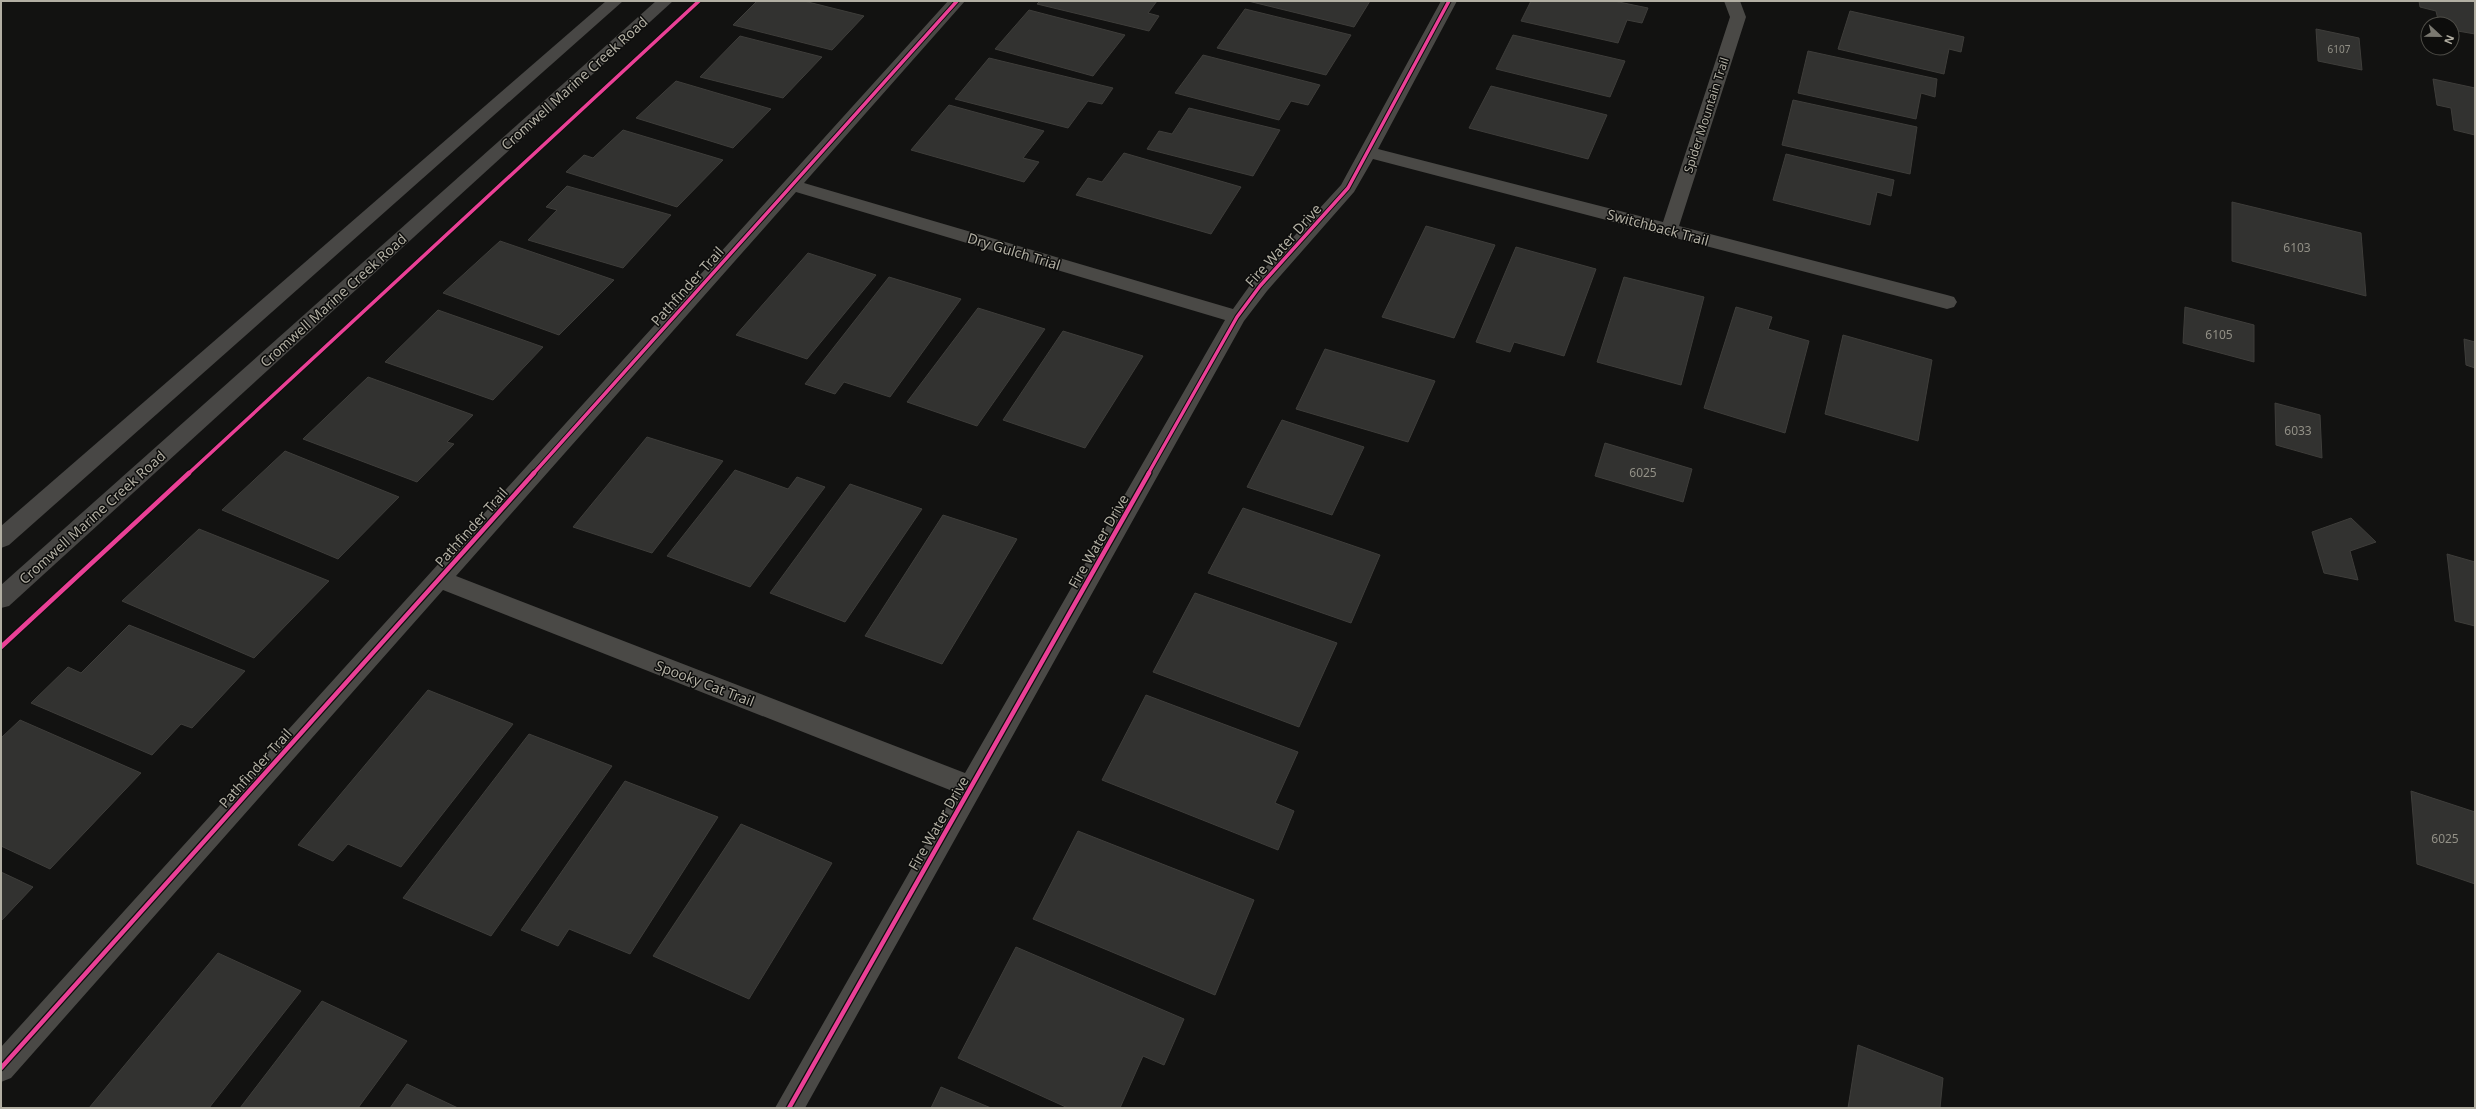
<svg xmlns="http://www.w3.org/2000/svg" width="2476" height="1109" font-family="'Noto Sans',sans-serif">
	<rect width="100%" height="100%" fill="#121211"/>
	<g fill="#323230" stroke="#3e3d3a">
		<polygon points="757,1 804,1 864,16 832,50 733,25"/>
		<polygon points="1040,1 1157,1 1148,13 1159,16 1149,31 1037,4"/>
		<polygon points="1248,1 1370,1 1354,27"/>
		<polygon points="1531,1 1614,1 1648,8 1642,23 1627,20 1618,43 1521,21"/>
		<polygon points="2419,1 2475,1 2475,34 2452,30 2452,24 2439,24 2436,11 2420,7"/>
		<polygon points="1245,9 1351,35 1326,75 1217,48"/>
		<polygon points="1029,10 1125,35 1093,76 995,49"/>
		<polygon points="1850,11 1964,37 1961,52 1949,49 1944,74 1838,49"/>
		<polygon points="2316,29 2359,38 2362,70 2318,61"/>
		<polygon points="1513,35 1625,61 1610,97 1496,69"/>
		<polygon points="740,36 822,57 783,98 700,77"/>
		<polygon points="1808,51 1937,79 1935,97 1921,93 1916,119 1798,93"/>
		<polygon points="1203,55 1320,85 1308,105 1291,101 1279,120 1175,93"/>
		<polygon points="989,58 1113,88 1102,104 1088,101 1068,128 955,99"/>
		<polygon points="2433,79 2475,88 2475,135 2454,130 2451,108 2437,105"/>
		<polygon points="676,81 771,109 733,148 636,118"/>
		<polygon points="1491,86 1607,115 1588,159 1469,128"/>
		<polygon points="1793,100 1917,127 1910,174 1782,145"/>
		<polygon points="949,105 1044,131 1023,158 1039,162 1024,182 911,150"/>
		<polygon points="1189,108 1280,130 1253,176 1147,149 1159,131 1172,134"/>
		<polygon points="623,130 723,160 677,207 566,172 584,155 593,158"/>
		<polygon points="1124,153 1241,187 1211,234 1076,195 1088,178 1102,182"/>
		<polygon points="1786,154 1894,180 1891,196 1877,192 1870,225 1773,200"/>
		<polygon points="567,186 671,215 623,268 528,240 557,210 546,207"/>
		<polygon points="2232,202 2361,233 2366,296 2232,261"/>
		<polygon points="1426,226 1495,245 1454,338 1382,317"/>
		<polygon points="500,241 614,280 559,335 443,293"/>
		<polygon points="1516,247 1596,269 1564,356 1514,342 1510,352 1476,342"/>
		<polygon points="808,253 876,275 807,359 736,335"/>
		<polygon points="889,277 961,299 890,397 844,382 835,394 805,384"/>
		<polygon points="1624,277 1704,297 1681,385 1597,362"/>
		<polygon points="1736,307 1772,317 1768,329 1809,341 1785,433 1704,408"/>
		<polygon points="2185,307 2254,325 2254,362 2183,343"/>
		<polygon points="978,308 1045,329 977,426 907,402"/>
		<polygon points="438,310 543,347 493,400 385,362"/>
		<polygon points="1063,331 1143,356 1085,448 1003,420"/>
		<polygon points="1843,335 1932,360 1918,441 1825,414"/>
		<polygon points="2464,339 2475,342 2475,368 2466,365"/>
		<polygon points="1325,349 1435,381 1408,442 1296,409"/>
		<polygon points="368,377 473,415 447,442 454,444 417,482 303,439"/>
		<polygon points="2275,403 2320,415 2322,458 2276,445"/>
		<polygon points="1282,420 1364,447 1332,515 1247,487"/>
		<polygon points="647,437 723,461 652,553 573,527"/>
		<polygon points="1605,443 1692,469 1683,502 1595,476"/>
		<polygon points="285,451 399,497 338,559 222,510"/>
		<polygon points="735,470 788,489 797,477 825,487 750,587 667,556"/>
		<polygon points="850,484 922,509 845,622 770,593"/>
		<polygon points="1243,508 1380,555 1351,623 1208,573"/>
		<polygon points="943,515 1017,539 942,664 865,636"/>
		<polygon points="2351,518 2376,542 2350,551 2358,580 2324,573 2312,532"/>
		<polygon points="199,529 329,581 254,658 122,601"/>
		<polygon points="2447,554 2475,562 2475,626 2455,621"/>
		<polygon points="1195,593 1337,643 1299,727 1153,672"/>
		<polygon points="129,625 245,671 192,728 181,724 152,755 31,703 68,667 81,673"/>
		<polygon points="428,690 513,724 401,867 348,844 333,861 298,845"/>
		<polygon points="1146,695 1298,752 1275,803 1294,811 1278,850 1102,780"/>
		<polygon points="20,720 141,773 50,869 1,846 1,738"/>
		<polygon points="529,734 612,766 491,936 403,898"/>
		<polygon points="625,781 718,817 630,954 569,929 558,946 521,930"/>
		<polygon points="2411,791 2475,812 2475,884 2417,864"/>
		<polygon points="741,824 832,863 749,999 653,956"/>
		<polygon points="1078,831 1254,900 1215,995 1033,919"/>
		<polygon points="1,872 33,887 1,921"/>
		<polygon points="1016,947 1184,1019 1164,1065 1143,1056 1120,1108 1068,1108 958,1058"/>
		<polygon points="218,953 301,991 209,1108 89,1108"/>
		<polygon points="322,1001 407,1041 358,1108 240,1108"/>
		<polygon points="1858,1045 1943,1078 1940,1108 1848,1108"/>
		<polygon points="407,1084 458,1108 390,1108"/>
		<polygon points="941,1087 991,1108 931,1108"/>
	</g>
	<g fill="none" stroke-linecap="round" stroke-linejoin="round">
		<path fill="#4a4946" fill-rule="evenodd" d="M 948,1 L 965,1 L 804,183 L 1233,309 L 1253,281 L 1341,185 L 1441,1 L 1457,1 L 1378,149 L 1663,222 L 1730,17 L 1724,1 L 1740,1 L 1746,17 L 1679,226 L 1947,295 L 1954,297 L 1957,302 L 1954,307 L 1947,309 L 1373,159 L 1354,192 L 1267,291 L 1244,321 L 805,1108 L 775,1108 L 955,792 L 443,590 L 11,1078 L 1,1082 L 1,1047 ZM 796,192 L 1225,320 L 965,773 L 456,576 Z"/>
		<g fill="#484745" fill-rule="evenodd">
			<polygon points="606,1 623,1 9,545 1,548 1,526"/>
			<polygon points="656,1 673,1 9,606 1,608 1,585"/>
		</g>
		<defs>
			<g id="cycleway-far1">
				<polyline points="188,474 699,1"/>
				<polyline points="533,474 957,1"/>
				<polyline points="1148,474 1237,317 1260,286 1348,188 1449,1"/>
			</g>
			<g id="cycleway">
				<polyline points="1,647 189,473"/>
				<polyline points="1,1068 534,473"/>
				<polyline points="789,1108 1149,473"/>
			</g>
		</defs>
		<use href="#cycleway-far1" stroke="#0d0d0c" stroke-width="5.5"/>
		<use href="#cycleway" stroke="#0d0d0c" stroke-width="7"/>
		<use href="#cycleway-far1" stroke="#ea4096" stroke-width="3.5"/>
		<use href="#cycleway" stroke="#ea4096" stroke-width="4.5"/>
	</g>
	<g text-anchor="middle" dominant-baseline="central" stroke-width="3" stroke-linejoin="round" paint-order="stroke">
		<g font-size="10" fill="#929086">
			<text x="2339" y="49">6107</text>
		</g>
		<g font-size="12" fill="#b2afa3" stroke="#0d0d0c">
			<text transform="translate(1706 115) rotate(-72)">Spider Mountain Trail</text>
		</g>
		<g font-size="12" fill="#929086">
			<text x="2297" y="247">6103</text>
			<text x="2219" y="334">6105</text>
			<text x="2298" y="430">6033</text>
			<text x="1643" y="472">6025</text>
			<text x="2445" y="838">6025</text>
		</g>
		<g font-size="14" fill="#b2afa3" stroke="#0d0d0c">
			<text transform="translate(574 83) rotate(-42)">Cromwell Marine Creek Road</text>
			<text transform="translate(1658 227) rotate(15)">Switchback Trail</text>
			<text transform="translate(1283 245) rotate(-48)">Fire Water Drive</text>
			<text transform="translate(1014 251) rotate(17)">Dry Gulch Trial</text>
			<text transform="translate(687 286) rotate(-48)">Pathfinder Trail</text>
			<text transform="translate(333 300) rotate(-42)">Cromwell Marine Creek Road</text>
			<text transform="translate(92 517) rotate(-42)">Cromwell Marine Creek Road</text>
			<text transform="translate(471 527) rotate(-48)">Pathfinder Trail</text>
			<text transform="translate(1098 541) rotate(-60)">Fire Water Drive</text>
			<text transform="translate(705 683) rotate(21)">Spooky Cat Trail</text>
			<text transform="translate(255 768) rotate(-48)">Pathfinder Trail</text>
			<text transform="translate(938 823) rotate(-60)">Fire Water Drive</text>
		</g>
	</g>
	<rect width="2476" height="1109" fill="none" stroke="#b2afa3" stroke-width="4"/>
	<g transform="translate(2440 36) rotate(112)"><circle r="19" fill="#0d0d0c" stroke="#4f4e48"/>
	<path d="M0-3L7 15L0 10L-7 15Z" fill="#7a7870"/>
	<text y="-6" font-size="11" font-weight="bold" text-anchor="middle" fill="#b2afa3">N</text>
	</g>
</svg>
